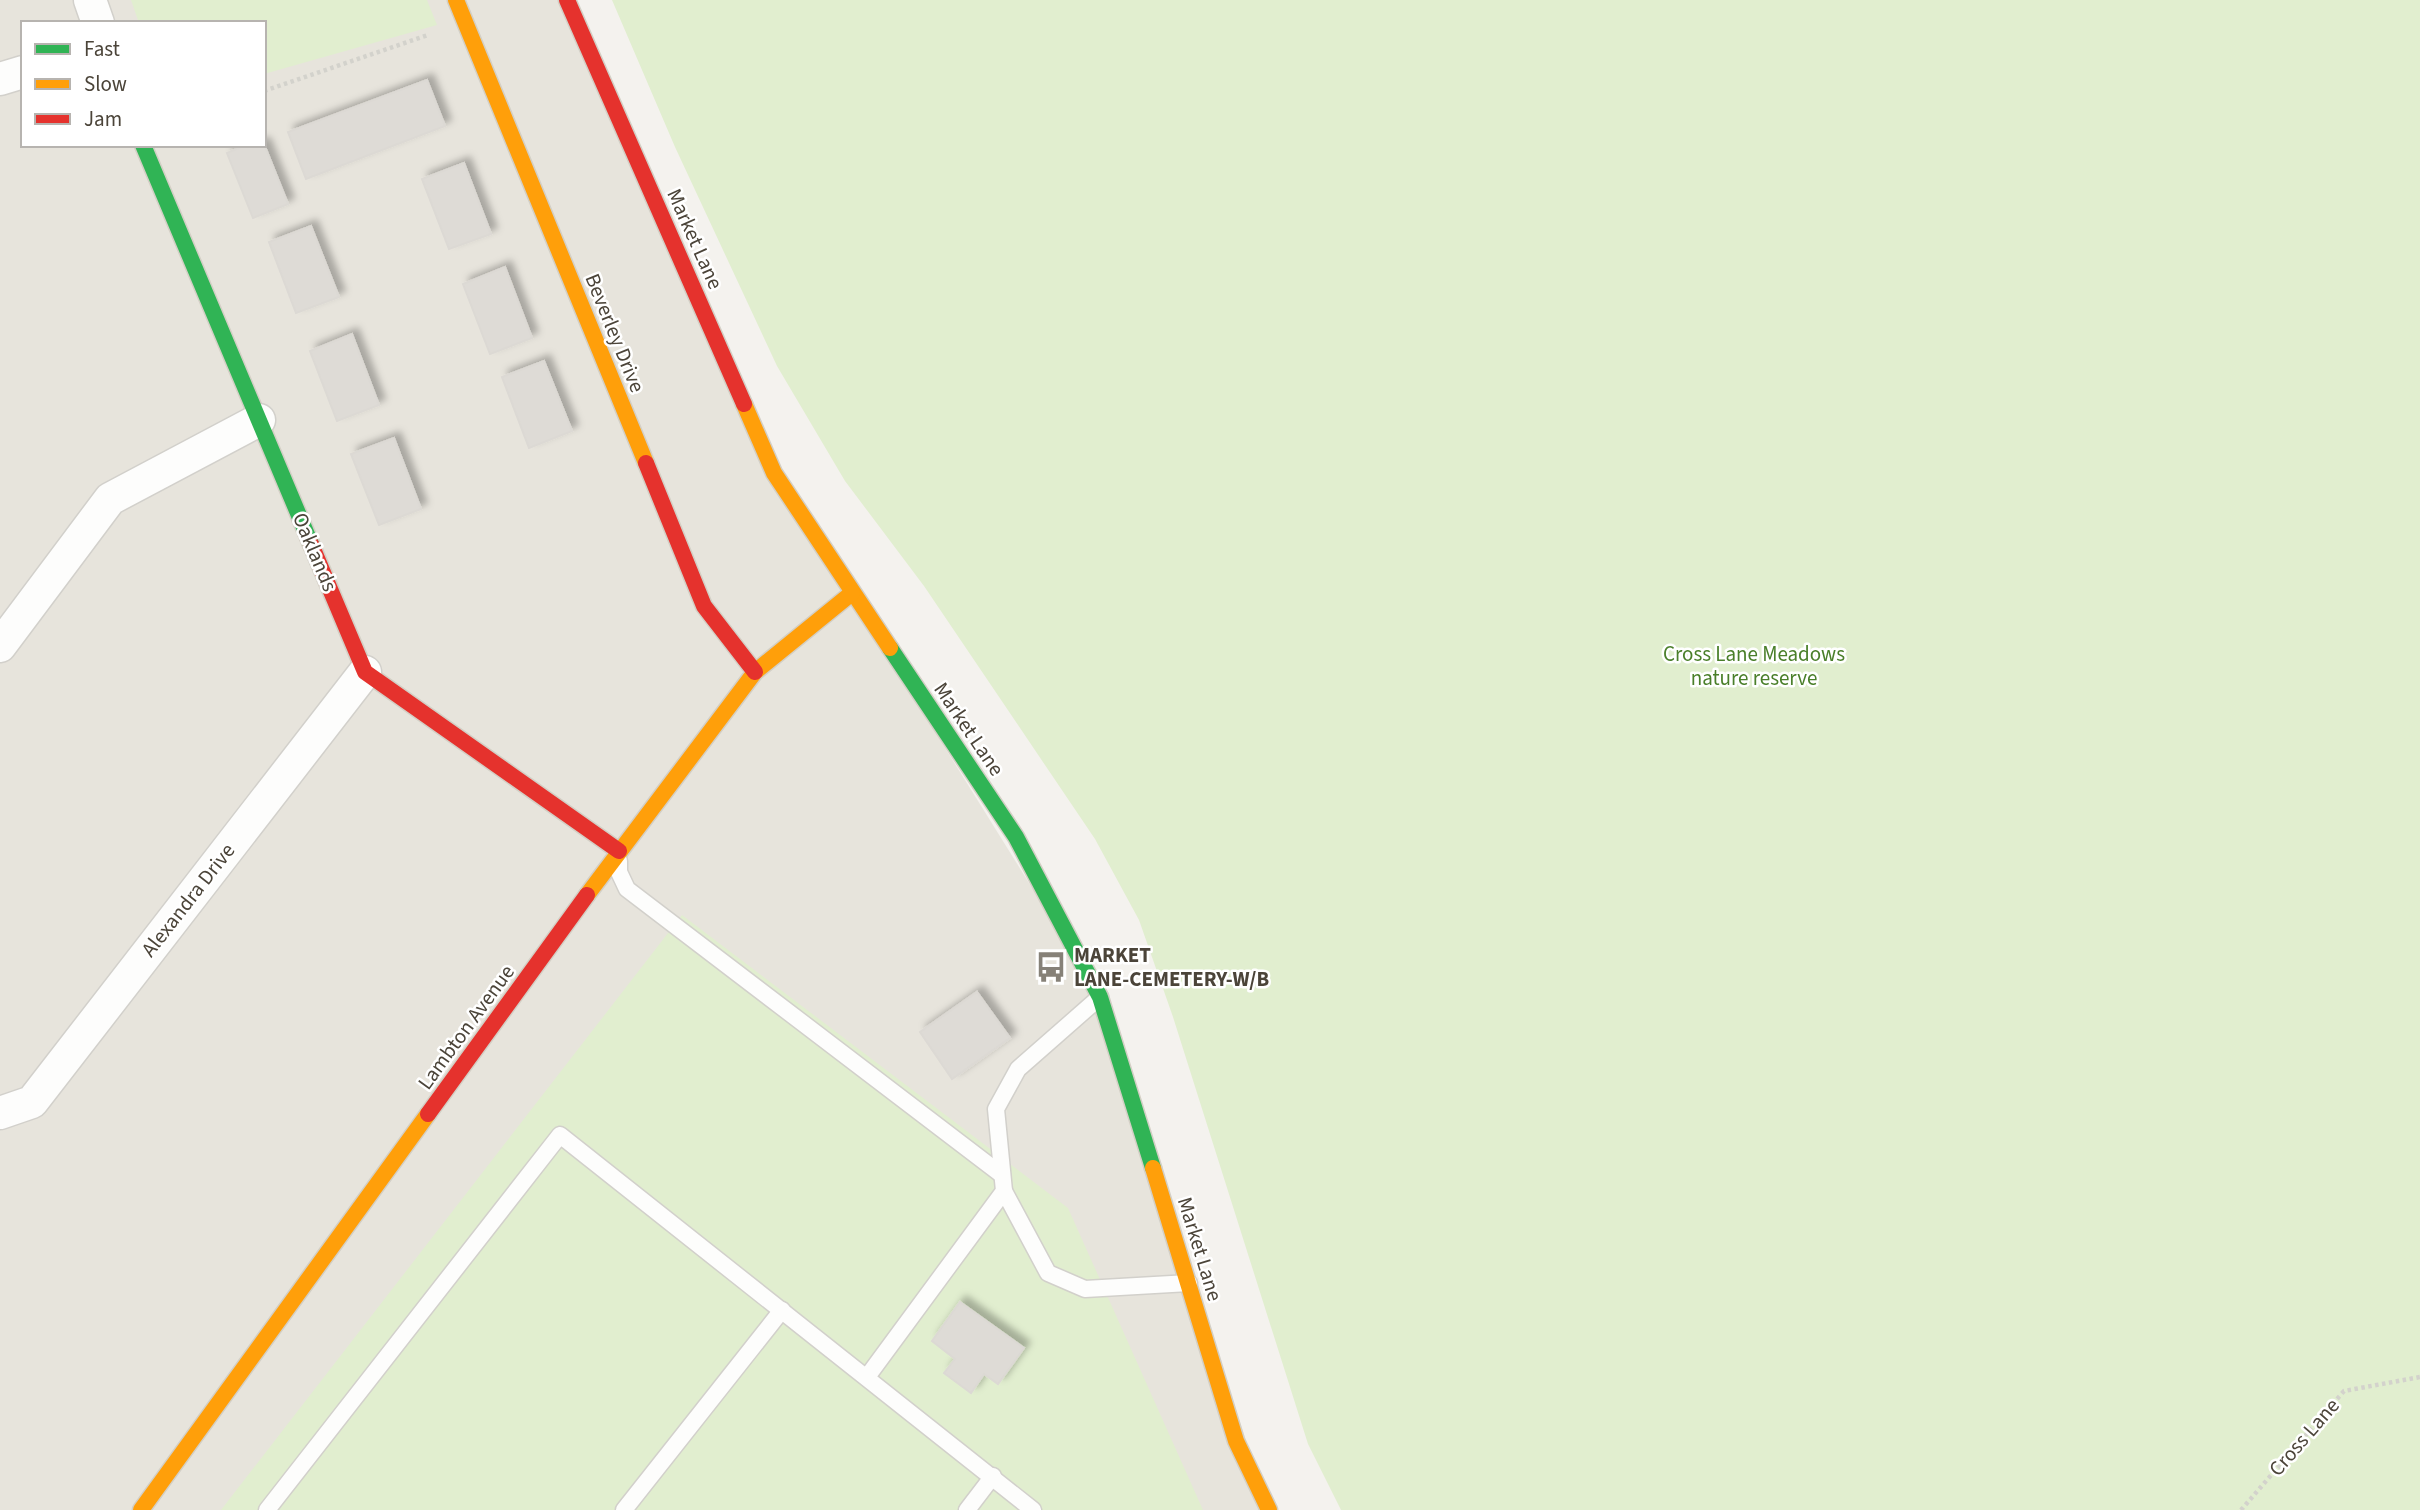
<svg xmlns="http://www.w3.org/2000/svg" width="2420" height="1510" font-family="'Source Sans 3',sans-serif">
	<defs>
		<filter id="shadow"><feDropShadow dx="6" dy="-6" stdDeviation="3.5" flood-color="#0004"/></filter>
	</defs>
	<rect width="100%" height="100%" fill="#f4f2ee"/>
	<path fill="#e7e4dc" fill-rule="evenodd" d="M 0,0 L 567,0 L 774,473 L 1100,997 L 1269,1510 L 0,1510 ZM 23,23 L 264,23 L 264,145 L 23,145 Z"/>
	<g fill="#e1eecf">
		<polygon points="131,0 427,0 437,25 264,74 264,23 139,23"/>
		<polygon points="612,0 2420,0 2420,1510 1341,1510 1308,1444 1173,1017 1139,920 1095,839 924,586 845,481 777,366 675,147"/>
		<polygon points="682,915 1068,1208 1203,1510 221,1510"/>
	</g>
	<g fill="#dedbd6" stroke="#dcd9d4" stroke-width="2" filter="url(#shadow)">
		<polygon points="427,80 445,126 306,179 288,132"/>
		<polygon points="264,144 288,204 253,218 227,153 246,145"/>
		<polygon points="464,163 491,234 449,249 422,179"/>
		<polygon points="311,226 339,297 296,313 269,242"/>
		<polygon points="505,267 532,338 490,354 463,284"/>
		<polygon points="352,334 379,405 337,421 310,351"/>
		<polygon points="544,361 572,431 529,448 502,377"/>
		<polygon points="394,438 421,509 379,525 351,454"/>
		<polygon points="977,992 1010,1038 952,1079 920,1032"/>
		<polygon points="960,1302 1024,1348 998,1384 984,1374 971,1393 944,1373 955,1359 932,1341"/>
	</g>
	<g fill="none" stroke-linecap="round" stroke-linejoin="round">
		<defs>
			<g id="lane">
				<polyline points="619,861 619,872 627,889 1002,1175"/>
				<polyline points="1004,1191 1048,1273 1085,1289 1189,1283"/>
				<polyline points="867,1377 1004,1191 996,1109 1018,1069 1100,997"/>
				<polyline points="267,1510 560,1135 1033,1510"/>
				<polyline points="624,1510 782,1310"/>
				<polyline points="967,1510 993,1476"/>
			</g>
			<g id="street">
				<polyline points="90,0 98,23"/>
				<polyline points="0,79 23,72"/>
				<polyline points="0,646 110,499 259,420"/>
				<polyline points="0,1113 32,1102 365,672"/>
			</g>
			<g id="fast">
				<polyline points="143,145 311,544"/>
				<polyline points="890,648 1016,837 1100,997 1153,1168"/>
			</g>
			<g id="slow">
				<polyline points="456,0 646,463"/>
				<polyline points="744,404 774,473 890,648"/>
				<polyline points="587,895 755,672 852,593"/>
				<polyline points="1153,1168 1236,1441 1269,1510"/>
				<polyline points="141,1510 428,1114"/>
			</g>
			<g id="jam">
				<polyline points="567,0 744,404"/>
				<polyline points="646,463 704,606 755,672"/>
				<polyline points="311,544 365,672 619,851"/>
				<polyline points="428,1114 587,895"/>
			</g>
		</defs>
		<use href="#lane" stroke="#d2d0cb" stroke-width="19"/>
		<use href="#street" stroke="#d2d0cb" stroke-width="35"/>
		<use href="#fast" stroke="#d3cfc5" stroke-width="19"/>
		<use href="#slow" stroke="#d3cfc5" stroke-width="19"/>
		<use href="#jam" stroke="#d3cfc5" stroke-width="19"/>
		<g stroke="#d3d2cc" stroke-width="4.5" stroke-dasharray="3.5 3.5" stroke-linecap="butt">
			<polyline points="264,91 428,35"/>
			<polyline points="2241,1510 2344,1391 2420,1377"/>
		</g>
		<use href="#lane" stroke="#fdfdfc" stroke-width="16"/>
		<use href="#street" stroke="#fdfdfc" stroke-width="32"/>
		<use href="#fast" stroke="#30b455" stroke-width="16"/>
		<use href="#slow" stroke="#ff9f0a" stroke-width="16"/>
		<use href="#jam" stroke="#e5322d" stroke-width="16"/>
	</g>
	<defs>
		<symbol id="bus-bare" viewBox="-9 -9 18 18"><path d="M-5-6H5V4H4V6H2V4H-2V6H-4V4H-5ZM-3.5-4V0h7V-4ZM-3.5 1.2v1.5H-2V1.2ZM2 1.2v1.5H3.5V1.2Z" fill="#868178" stroke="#fff" stroke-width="2.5" paint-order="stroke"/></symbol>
	</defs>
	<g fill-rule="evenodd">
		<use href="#bus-bare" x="1029" y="945" width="44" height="44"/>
	</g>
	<g text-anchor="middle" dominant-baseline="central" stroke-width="5" stroke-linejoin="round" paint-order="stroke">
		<g font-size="21" fill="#4b4439" stroke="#fff">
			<text transform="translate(695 239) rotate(66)">Market Lane</text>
			<text transform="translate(615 333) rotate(68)">Beverley Drive</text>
			<text transform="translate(315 552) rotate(67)">Oaklands</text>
			<text transform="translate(969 729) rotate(56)">Market Lane</text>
			<text transform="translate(188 900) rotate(-52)">Alexandra Drive</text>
			<text transform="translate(466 1027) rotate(-54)">Lambton Avenue</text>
			<text transform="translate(1200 1249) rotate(73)">Market Lane</text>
			<text transform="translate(2304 1437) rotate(-49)">Cross Lane</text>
		</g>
		<g font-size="21" fill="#4a7f2a" stroke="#fff">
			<text x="1754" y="654">Cross Lane Meadows<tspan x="1754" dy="24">nature reserve</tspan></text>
		</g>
		<g font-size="21" font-weight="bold" fill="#4b4439" stroke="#fff" text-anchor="start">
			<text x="1074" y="955">MARKET<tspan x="1074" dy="24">LANE-CEMETERY-W/B</tspan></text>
		</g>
	</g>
	<rect x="21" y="21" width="245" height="126" fill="#ffffff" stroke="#b7b4b0" stroke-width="2"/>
	<rect x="35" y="44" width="35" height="10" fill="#30b455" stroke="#b7b4b0" stroke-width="2"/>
	<text x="84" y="56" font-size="21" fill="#4b4439">Fast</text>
	<rect x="35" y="79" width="35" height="10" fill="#ff9f0a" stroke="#b7b4b0" stroke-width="2"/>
	<text x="84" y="91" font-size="21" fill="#4b4439">Slow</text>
	<rect x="35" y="114" width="35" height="10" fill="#e5322d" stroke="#b7b4b0" stroke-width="2"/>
	<text x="84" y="126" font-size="21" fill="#4b4439">Jam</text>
</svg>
